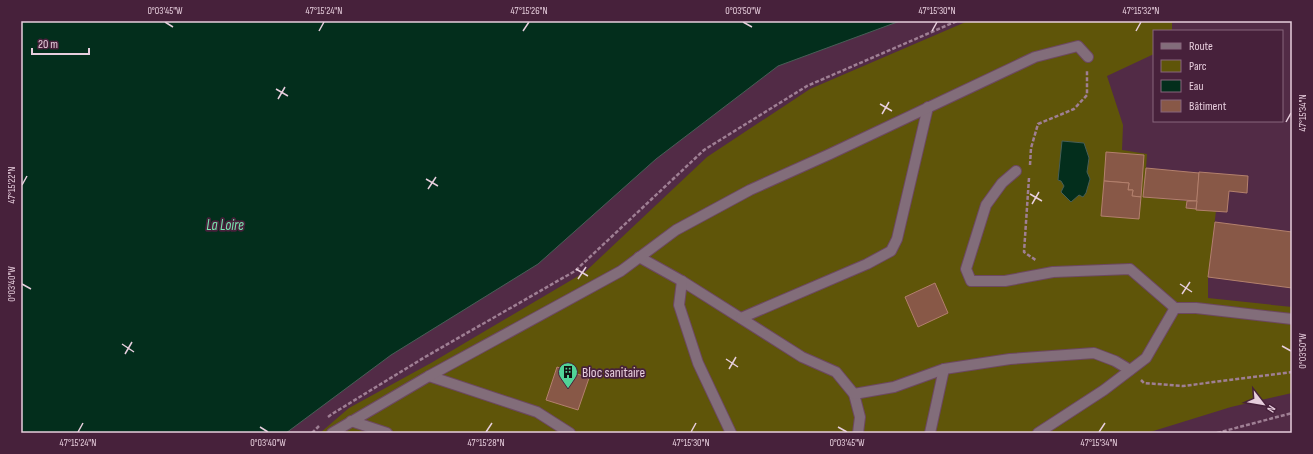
<svg xmlns="http://www.w3.org/2000/svg" width="1313" height="454" font-family="'Sofia Sans Condensed',sans-serif">
	<rect width="100%" height="100%" fill="#522b46"/>
	<polygon fill="#5f5509" points="968,21 1172,21 1172,31 1154,31 1154,54 1107,76 1123,125 1122,150 1147,154 1144,197 1187,201 1186,208 1216,211 1208,277 1208,298 1292,307 1292,393 1231,407 1147,433 320,433 349,408 431,363 585,272 707,157 810,89"/>
	<g fill="#032e1c" stroke="#475e56">
		<polygon points="21,21 900,21 778,66 656,159 538,264 391,355 286,433 21,433"/>
		<polygon points="1062,141 1084,143 1089,158 1087,172 1090,179 1086,193 1083,197 1079,195 1071,202 1061,192 1064,186 1061,181 1058,180"/>
	</g>
	<g fill="#885847" stroke="#b3806d">
		<polygon points="1106,152 1144,155 1141,197 1132,196 1133,190 1128,190 1129,183 1104,181"/>
		<polygon points="1146,168 1199,173 1197,201 1143,197"/>
		<polygon points="1199,172 1248,176 1247,193 1229,191 1227,212 1196,210"/>
		<polygon points="1104,181 1129,183 1128,190 1133,190 1132,196 1141,197 1139,219 1101,216"/>
		<polygon points="1187,201 1197,201 1196,209 1186,208"/>
		<polygon points="1215,222 1292,232 1292,288 1208,277"/>
		<polygon points="935,283 948,313 918,327 905,297"/>
		<polygon points="557,367 589,378 578,410 546,400"/>
	</g>
	<g fill="none" stroke-linecap="round" stroke-linejoin="round">
		<defs>
			<g id="minor">
				<polyline points="1016,171 1002,183 986,205 966,269 971,281 1005,281 1053,272 1130,269 1175,308 1196,308 1292,319"/>
				<polyline points="639,257 682,281 802,357 836,372 854,394 860,417 858,433"/>
				<polyline points="682,281 679,305 698,363 731,433"/>
				<polyline points="741,318 867,264 891,251 897,239 928,107"/>
				<polyline points="429,376 537,412 570,433"/>
				<polyline points="854,394 894,387 944,369 1010,359 1094,353 1115,361 1130,370"/>
				<polyline points="351,421 387,433"/>
				<polyline points="332,433 429,376 621,271 676,230 750,190 830,154 1035,57 1078,46 1088,57"/>
				<polyline points="930,433 944,369"/>
				<polyline points="1038,433 1104,390 1146,358 1175,308"/>
			</g>
		</defs>
		<use href="#minor" stroke="#6d4861" stroke-width="12"/>
		<g stroke="#9f7f94" stroke-width="2.5" stroke-dasharray="4 2" stroke-linecap="butt">
			<polyline points="1030,165 1031,148 1038,124 1074,109 1087,95 1087,71"/>
			<polyline points="1029,178 1024,252 1037,261"/>
			<polyline points="1141,380 1144,383 1183,386 1292,372"/>
			<polyline points="328,417 332,414 425,357 575,271 704,150 807,86 957,21"/>
			<polyline points="312,433 319,426"/>
			<polyline points="1217,433 1292,413"/>
		</g>
		<use href="#minor" stroke="#826d7a" stroke-width="10"/>
	</g>
	<path fill="none" stroke="#e7cedd" stroke-width="1.5" d="M 165,22 L 173,27M 743,22 L 752,27M 319,31 L 324,22M 523,31 L 529,22M 932,31 L 937,22M 1136,31 L 1141,22M 276,89 L 288,96M 278,99 L 285,87M 880,104 L 892,111M 882,114 L 889,102M 1286,122 L 1291,113M 426,179 L 438,186M 22,185 L 27,176M 428,189 L 436,177M 1030,194 L 1042,201M 1032,204 L 1039,192M 576,269 L 588,276M 578,279 L 586,267M 22,284 L 31,289M 1180,284 L 1192,292M 1182,294 L 1190,282M 122,344 L 134,352M 1282,346 L 1291,351M 125,354 L 132,342M 726,359 L 738,367M 729,369 L 736,357M 260,427 L 268,432M 838,427 L 847,432M 78,432 L 83,423M 486,432 L 492,423M 691,432 L 696,423M 1099,432 L 1105,423"/>
	<defs>
		<symbol id="building-pin" viewBox="-11 -11 22 30"><path d="M0 17L-7.5 6A9.5 9.5 0 1 1 7.5 6Z" fill="#51d398" stroke="#47213b"/><path d="M-4-6H4V6H1V3H-1V6H-4ZM-2.5-4.3h1.7v1.8h-1.7ZM.8-4.3h1.7v1.8H.8ZM-2.5-1h1.7V.8h-1.7ZM.8-1h1.7V.8H.8Z" fill="#111"/></symbol>
	</defs>
	<g fill-rule="evenodd">
		<use href="#building-pin" x="557" y="361" width="22" height="30"/>
	</g>
	<g text-anchor="middle" dominant-baseline="central" stroke-width="3.5" stroke-linejoin="round" paint-order="stroke">
		<g font-size="14" fill="#e7cedd" stroke="#47213b" text-anchor="start">
			<text x="582" y="372">Bloc sanitaire</text>
		</g>
		<g font-size="15" font-style="italic" fill="#79e4af" stroke="#47213b">
			<text x="225" y="225">La Loire</text>
		</g>
	</g>
	<rect width="1313" height="454" fill="none" stroke="#47213b" stroke-width="44"/>
	<rect x="1153" y="30" width="130" height="92" fill="#47213b" stroke="#87667c"/>
	<rect x="1161" y="43" width="20" height="6" fill="#826d7a" stroke="#87667c"/>
	<text x="1189" y="50" font-size="12" fill="#e7cedd">Route</text>
	<rect x="1161" y="60" width="20" height="12" fill="#5f5509" stroke="#87667c"/>
	<text x="1189" y="70" font-size="12" fill="#e7cedd">Parc</text>
	<rect x="1161" y="80" width="20" height="12" fill="#032e1c" stroke="#87667c"/>
	<text x="1189" y="90" font-size="12" fill="#e7cedd">Eau</text>
	<rect x="1161" y="100" width="20" height="12" fill="#885847" stroke="#87667c"/>
	<text x="1189" y="110" font-size="12" fill="#e7cedd">Bâtiment</text>
	<g transform="translate(1263 404) rotate(121)" stroke="#47213b" stroke-width="3" paint-order="stroke">
	<path d="M0-3L7 15L0 10L-7 15Z" fill="#e7cedd"/>
	<text y="-6" font-size="11" font-weight="bold" text-anchor="middle" fill="#e7cedd">N</text>
	</g>
	<path d="M32 48v6h57v-6" fill="none" stroke="#e7cedd" stroke-width="2"/>
	<text x="38" y="48" font-size="12" fill="#e7cedd" stroke="#47213b" stroke-width="3" paint-order="stroke">20 m</text>
	<rect x="22" y="22" width="1269" height="410" fill="none" stroke="#e7cedd" stroke-width="1.5"/>
	<g font-size="10" text-anchor="middle" fill="#e7cedd">
		<text x="165" y="14">0°03'45"W</text>
		<text x="324" y="14">47°15'24"N</text>
		<text x="529" y="14">47°15'26"N</text>
		<text x="743" y="14">0°03'50"W</text>
		<text x="937" y="14">47°15'30"N</text>
		<text x="1141" y="14">47°15'32"N</text>
		<text transform="translate(1302 113) rotate(-90)" y="4">47°15'34"N</text>
		<text transform="translate(11 185) rotate(-90)" y="4">47°15'22"N</text>
		<text transform="translate(11 284) rotate(-90)" y="4">0°03'40"W</text>
		<text transform="translate(1302 351) rotate(-90)" y="4">0°03'50"W</text>
		<text x="78" y="446">47°15'24"N</text>
		<text x="268" y="446">0°03'40"W</text>
		<text x="486" y="446">47°15'28"N</text>
		<text x="691" y="446">47°15'30"N</text>
		<text x="847" y="446">0°03'45"W</text>
		<text x="1099" y="446">47°15'34"N</text>
	</g>
</svg>
